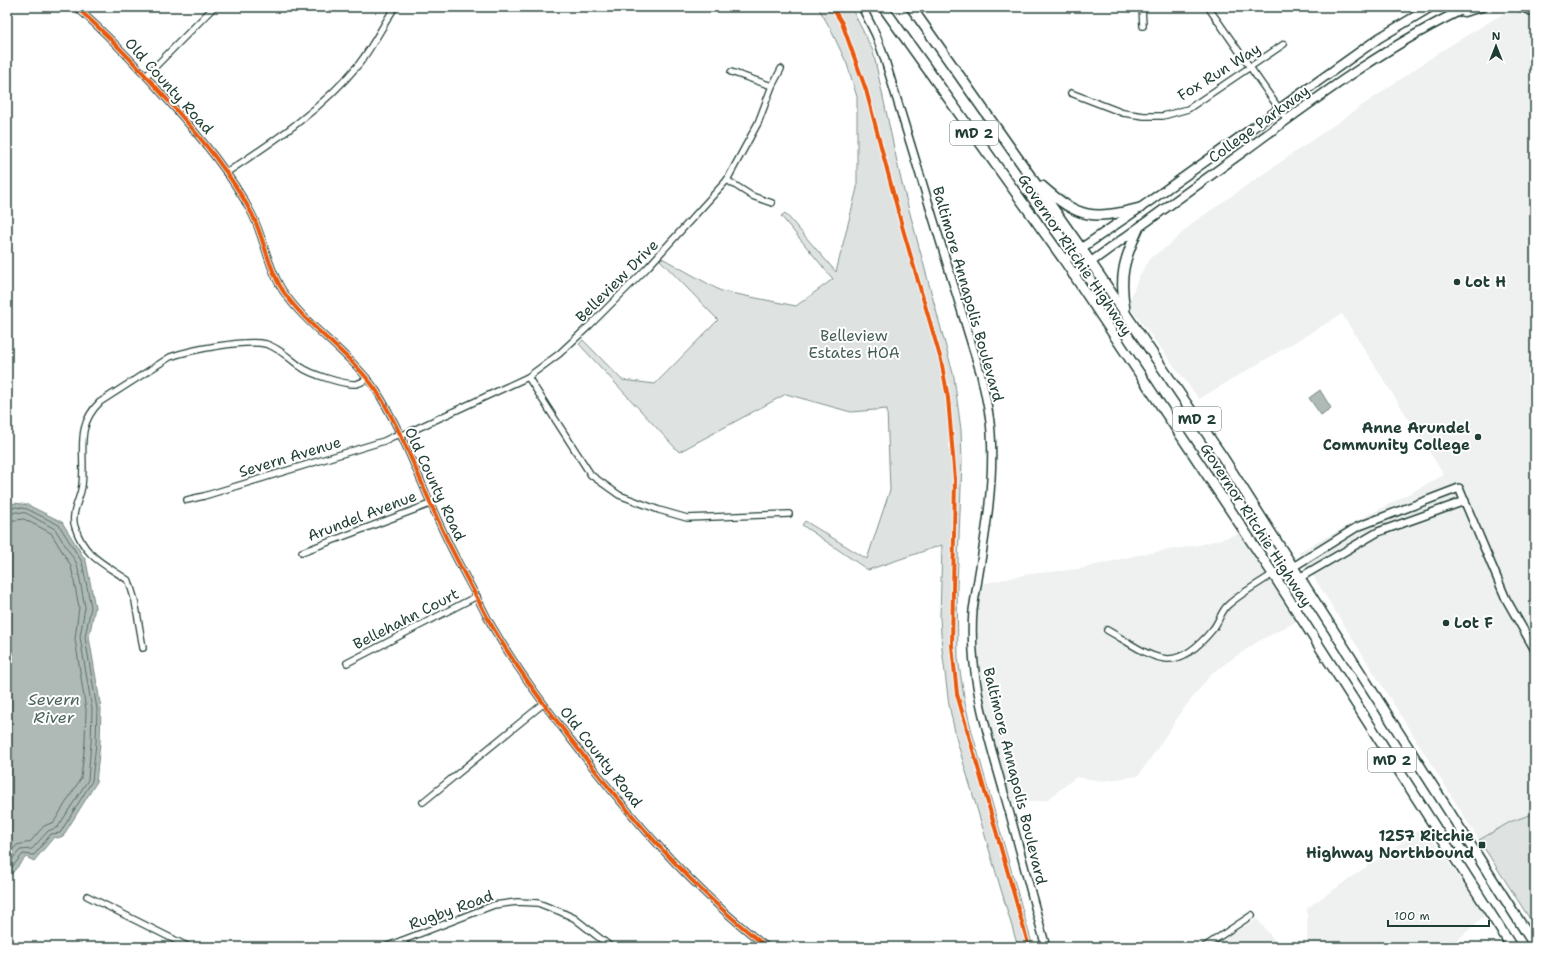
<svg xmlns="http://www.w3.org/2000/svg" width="1542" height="954" font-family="'Shantell Sans',sans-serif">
	<rect width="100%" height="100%" fill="#fff"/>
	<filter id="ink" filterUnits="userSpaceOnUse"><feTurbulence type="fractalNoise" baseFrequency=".025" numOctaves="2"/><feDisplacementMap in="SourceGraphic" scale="8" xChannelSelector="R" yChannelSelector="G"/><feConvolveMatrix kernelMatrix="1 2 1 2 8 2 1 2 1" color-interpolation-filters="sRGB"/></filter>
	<g filter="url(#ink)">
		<g fill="#eef1f0">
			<polygon points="1518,7 1535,7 1535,813 1510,822 1479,840 1298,552 1444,475 1342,314 1199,399 1128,305 1139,276 1150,258 1169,245 1194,222 1441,51 1494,19"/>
			<polygon points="1239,534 1297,621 1257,642 1212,673 1182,711 1157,749 1138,776 1102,781 1076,777 1047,800 1008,805 974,670 977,585 1029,574 1079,569 1138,555 1199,545"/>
			<polygon points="1424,827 1485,915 1450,947 1307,947 1307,908"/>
			<polygon points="1257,919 1280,947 1208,947"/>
		</g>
		<g fill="#dee3e2" stroke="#7e908b">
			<polygon points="818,7 851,7 873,51 901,180 954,377 961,430 962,463 957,586 958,658 965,703 972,732 1033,947 1018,947 957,741 949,705 942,649 940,618 942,545 868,570 802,525 805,521 867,559 890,490 887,409 851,412 786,394 679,452 579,344 583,340 622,380 655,384 718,320 660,260 662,258 721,291 796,306 833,279 781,216 785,213 836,272 857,188 857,97 847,64 830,28"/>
			<polygon points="1535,813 1535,927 1479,840 1510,822"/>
		</g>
		<g fill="#afbab7" stroke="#758883">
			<polygon points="1320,390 1331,408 1321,415 1309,398"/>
			<polygon points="15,503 28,505 62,522 86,561 95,607 89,637 101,708 100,743 96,783 63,836 58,838 54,837 34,861 26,857 7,879 7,506"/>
		</g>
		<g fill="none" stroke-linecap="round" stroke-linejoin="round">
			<g stroke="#596f68" stroke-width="1">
				<polyline points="7,510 16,507 27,509 59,525 82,562 91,607 85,637 97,709 96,743 92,781 60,833 51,834 34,855 23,854 7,873"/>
				<polyline points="7,515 16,512 26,513 55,529 77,564 85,607 80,637 92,709 91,743 88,780 58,827 48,831 32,849 20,850 7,865"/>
				<polyline points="7,521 24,519 51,533 71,566 79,607 75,639 86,710 85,742 81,778 54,822 44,826 30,842 17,845 7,856"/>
			</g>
			<defs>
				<g id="minor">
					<path d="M 76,7 C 111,37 141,70 171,104 C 201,138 231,174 252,214 C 264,238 268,268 283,291 C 308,328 350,353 376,390 C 403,432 421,484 442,529 C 456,560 473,589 488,619 C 512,662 542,702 572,741 C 629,815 692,889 767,947"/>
					<polyline points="1142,7 1143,26"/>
					<polyline points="1208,7 1287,120"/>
					<polyline points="731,72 772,86"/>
					<polyline points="146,76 214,7"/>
					<polyline points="1071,93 1123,113 1144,116 1163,116 1188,109 1284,44"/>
					<path d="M 226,173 C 276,140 321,110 359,64 C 373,46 383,25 395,7"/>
					<polyline points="727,180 752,196 772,203"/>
					<polyline points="528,377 591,475 619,495 659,510 687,518 789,514"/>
					<polyline points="187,500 204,496 384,441 394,436 405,434 528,377 559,354 590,325 647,268 727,180 758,123 772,86 781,69"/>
					<polyline points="302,552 430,504"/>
					<path d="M 1107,630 C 1154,657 1172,679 1213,629 C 1219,622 1221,611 1228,605 C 1241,593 1258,584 1273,574"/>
					<path d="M 143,648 L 135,601 L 129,581 C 105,564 85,558 75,527 C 70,513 81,498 82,485 C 86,453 74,427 100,402 L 170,357 C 189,350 246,339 266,344 C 280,348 289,359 301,367 C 310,374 345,385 356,384 C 360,383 364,381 367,379"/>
					<polyline points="347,663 477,596"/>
					<polyline points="423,802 543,704"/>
					<polyline points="87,896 189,947"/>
					<polyline points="401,941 408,947"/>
					<polyline points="385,947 494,905 517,902 538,903 561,912 574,918 611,947"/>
					<polyline points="1204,947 1252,915"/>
				</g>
				<g id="tertiary">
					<path d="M 862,7 L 876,35 L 884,57 L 981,375 C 985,394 990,413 991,433 C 995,492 982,552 973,610 C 968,679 988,735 1006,800 C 1020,849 1032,898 1046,947"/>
					<polyline points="1273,574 1293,567 1357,527 1459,488 1506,599 1535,650"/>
					<polyline points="1273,574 1299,578 1378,532 1465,501"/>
				</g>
				<g id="secondary">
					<polyline points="1522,7 1535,12"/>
					<polyline points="1464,12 1482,7"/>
					<polyline points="1064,260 1140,208 1379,38 1431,7"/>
					<path d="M 1073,275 C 1131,233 1189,191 1247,149 C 1318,97 1389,44 1468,7"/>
				</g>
				<g id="trunk">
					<polyline points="883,7 1064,260 1273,574 1512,947"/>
					<polyline points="911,7 1081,248 1222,456 1535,946"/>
					<path d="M 1042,186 C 1079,219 1093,220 1140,208"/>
					<path d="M 1125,310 C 1119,276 1124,260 1138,229"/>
				</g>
			</defs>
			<use href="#minor" stroke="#1f3d34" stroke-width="8"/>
			<use href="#tertiary" stroke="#1f3d34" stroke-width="10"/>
			<use href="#secondary" stroke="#1f3d34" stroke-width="11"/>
			<use href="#trunk" stroke="#1f3d34" stroke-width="12"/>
			<use href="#minor" stroke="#fff" stroke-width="5.5"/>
			<use href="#tertiary" stroke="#fff" stroke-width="7"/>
			<use href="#secondary" stroke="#fff" stroke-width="8"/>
			<use href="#trunk" stroke="#fff" stroke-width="9"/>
			<defs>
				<g id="cycleway">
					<path d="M 76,7 C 111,37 141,70 171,104 C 201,138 231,174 252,214 C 264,238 268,268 283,291 C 308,328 350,353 376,390 C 403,432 421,484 442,529 C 456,560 473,589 488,619 C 512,662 542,702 572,741 C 629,815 692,889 767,947"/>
					<polyline points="832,7 842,23 866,90 902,226 941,360 948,398 955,480 952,646 957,694 1029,947"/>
				</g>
			</defs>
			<use href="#cycleway" stroke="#fff" stroke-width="6"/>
			<use href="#cycleway" stroke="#e8590c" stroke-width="4"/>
		</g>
	</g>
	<g fill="#1f3d34" stroke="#fff" stroke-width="1.5">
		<circle cx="1457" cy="282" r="4"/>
		<circle cx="1478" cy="437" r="4"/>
		<circle cx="1446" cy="623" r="4"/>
		<rect x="1478" y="841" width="8" height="8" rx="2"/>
	</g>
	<g text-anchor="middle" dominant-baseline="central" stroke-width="4" stroke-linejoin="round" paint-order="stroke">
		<g fill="#fff" stroke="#627771" stroke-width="1">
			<rect x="950" y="121" width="48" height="24" rx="3"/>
			<rect x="1173" y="407" width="48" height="24" rx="3"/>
			<rect x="1368" y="748" width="48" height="24" rx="3"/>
		</g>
		<g font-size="14" font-weight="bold" fill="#1f3d34">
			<text x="974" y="133">MD 2</text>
			<text x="1197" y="419">MD 2</text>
			<text x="1392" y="760">MD 2</text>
		</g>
		<g font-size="15" fill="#1f3d34" stroke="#fff">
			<text transform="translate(1219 72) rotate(-32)">Fox Run Way</text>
			<text transform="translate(169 86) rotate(48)">Old County Road</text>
			<text transform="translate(1259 124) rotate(-36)">College Parkway</text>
			<text transform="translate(1075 255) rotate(56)">Governor Ritchie Highway</text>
			<text transform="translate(617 281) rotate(-45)">Belleview Drive</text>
			<text transform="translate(968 294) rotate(74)">Baltimore Annapolis Boulevard</text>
			<text transform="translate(290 457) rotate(-17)">Severn Avenue</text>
			<text transform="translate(435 484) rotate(65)">Old County Road</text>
			<text transform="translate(362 516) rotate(-21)">Arundel Avenue</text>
			<text transform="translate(1256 525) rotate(57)">Governor Ritchie Highway</text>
			<text transform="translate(406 619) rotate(-27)">Bellehahn Court</text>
			<text transform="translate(601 757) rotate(52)">Old County Road</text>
			<text transform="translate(1015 776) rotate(76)">Baltimore Annapolis Boulevard</text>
			<text transform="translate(451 910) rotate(-20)">Rugby Road</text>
		</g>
		<g font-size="15" font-weight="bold" fill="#1f3d34" stroke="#fff" text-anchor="start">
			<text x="1465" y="282">Lot H</text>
			<text x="1470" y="428" text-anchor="end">Anne Arundel<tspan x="1470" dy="17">Community College</tspan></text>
			<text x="1454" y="623">Lot F</text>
			<text x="1474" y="836" text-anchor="end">1257 Ritchie<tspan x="1474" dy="17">Highway Northbound</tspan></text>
		</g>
		<g font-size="15" fill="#455e57" stroke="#fff">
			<text x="854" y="336">Belleview<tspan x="854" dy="17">Estates HOA</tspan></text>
		</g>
		<g font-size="16" font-style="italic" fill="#4a625b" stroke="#fff">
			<text x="54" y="699">Severn<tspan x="54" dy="18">River</tspan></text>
		</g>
	</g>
	<rect width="1542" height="954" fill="none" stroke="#fff" stroke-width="24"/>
	<rect x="12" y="12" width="1518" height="930" fill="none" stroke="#1f3d34" stroke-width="1.5" filter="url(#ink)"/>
	<g transform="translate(1496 46)" stroke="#ffffff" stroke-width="3" paint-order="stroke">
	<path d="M0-3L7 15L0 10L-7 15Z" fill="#1f3d34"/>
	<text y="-6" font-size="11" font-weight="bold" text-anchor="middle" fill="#1f3d34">N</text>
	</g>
	<path d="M1388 920v6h101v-6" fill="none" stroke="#1f3d34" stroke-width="2"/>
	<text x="1394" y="920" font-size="12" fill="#1f3d34" stroke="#ffffff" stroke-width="3" paint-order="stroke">100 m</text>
</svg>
